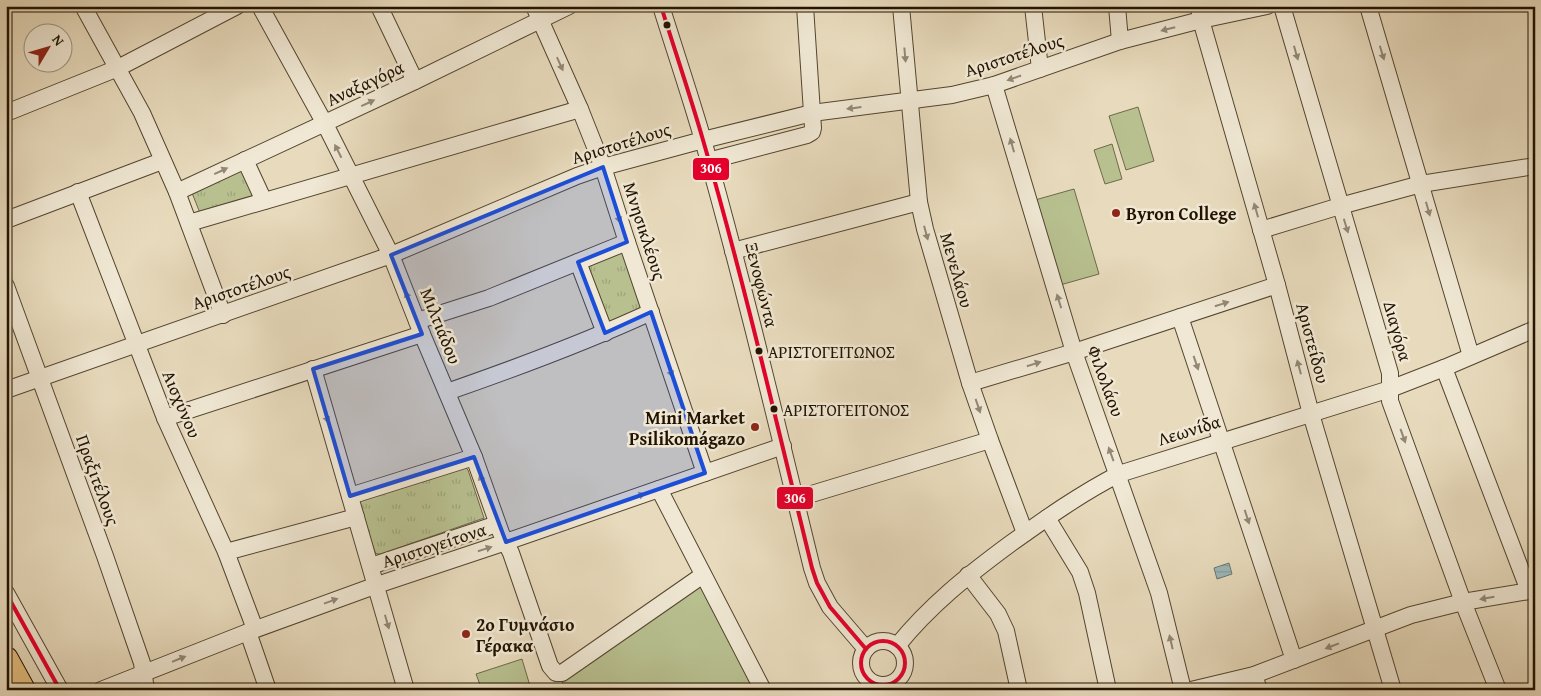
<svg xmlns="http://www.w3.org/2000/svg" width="1541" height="696" font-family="'Gentium Book Plus',serif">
	<defs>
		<pattern id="grass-tufts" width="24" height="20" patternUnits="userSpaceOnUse" patternTransform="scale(1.25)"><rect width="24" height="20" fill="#b8c090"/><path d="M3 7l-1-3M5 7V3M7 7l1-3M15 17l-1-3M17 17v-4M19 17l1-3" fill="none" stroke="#9ea47a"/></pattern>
		<pattern id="water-rules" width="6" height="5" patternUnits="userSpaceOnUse" patternTransform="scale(1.25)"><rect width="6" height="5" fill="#9bb8bb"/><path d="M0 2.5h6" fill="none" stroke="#859d9f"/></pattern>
	</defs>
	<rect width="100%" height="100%" fill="#e8dbbd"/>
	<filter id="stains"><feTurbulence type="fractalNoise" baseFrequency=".004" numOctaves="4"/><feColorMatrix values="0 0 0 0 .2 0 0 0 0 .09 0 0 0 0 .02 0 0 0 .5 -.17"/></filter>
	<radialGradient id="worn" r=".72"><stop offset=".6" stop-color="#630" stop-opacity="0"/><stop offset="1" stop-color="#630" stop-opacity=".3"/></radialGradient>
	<g fill="url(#grass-tufts)" stroke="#6c6a48">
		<polygon points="245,168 258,197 200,213 192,193"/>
		<polygon points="624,251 643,309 607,324 586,265"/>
		<polygon points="465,467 468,470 484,518 381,554 377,554 375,552 359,504 360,500"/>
	</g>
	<g fill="#b8c090" stroke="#6c6a48">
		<polygon points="1138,107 1154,161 1126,170 1109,116"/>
		<polygon points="1112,144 1122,179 1105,184 1094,150"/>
		<polygon points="1074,189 1099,274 1060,285 1035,200"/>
		<polygon points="702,579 760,690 565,690 561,678"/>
		<polygon points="522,659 530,686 518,690 482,690 476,674"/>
	</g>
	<polygon fill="url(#water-rules)" stroke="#6a7670" points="1229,563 1232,574 1217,579 1214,568"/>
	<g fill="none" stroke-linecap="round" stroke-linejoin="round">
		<defs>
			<g id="minor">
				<polyline points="83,6 142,113 177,192 223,315"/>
				<polyline points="260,6 325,124 391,255 422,334 474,457 501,533 511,553 550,666 556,673 562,673 703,575"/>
				<polyline points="379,6 415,81"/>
				<polyline points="534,6 580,109 603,167 627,242 705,473"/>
				<path d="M 661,6 C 675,51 690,95 703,140 C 743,281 777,425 812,568 L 817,583 L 830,607 L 866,649"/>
				<polyline points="901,6 919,202 925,229 970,383 990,440 1025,533"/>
				<polyline points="1033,6 1040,69"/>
				<polyline points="1117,6 1120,41"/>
				<polyline points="1199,6 1201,20 1277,285 1311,414 1393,690"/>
				<polyline points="1282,6 1390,373 1390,401 1463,602 1498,690"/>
				<polyline points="1368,6 1471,356"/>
				<polyline points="994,85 1074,352 1159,593 1183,690"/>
				<polyline points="6,113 118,68 237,6"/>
				<polyline points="245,160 264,201"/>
				<polyline points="708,161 807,135 812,132 813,128 805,6"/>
				<polyline points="78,192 165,418 226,552 255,629"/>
				<polyline points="177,192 415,81 569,6"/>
				<polyline points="6,220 162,161"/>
				<polyline points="189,223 580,109"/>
				<polyline points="1261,230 1340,206 1421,184 1535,166"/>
				<polyline points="733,251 919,202"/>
				<polyline points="578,262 605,333"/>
				<polyline points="6,286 105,556 142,663 146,690"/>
				<polyline points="1180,317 1294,660"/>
				<polyline points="417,321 489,298 627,242"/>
				<polyline points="1444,368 1529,591"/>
				<polyline points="313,369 406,690"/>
				<polyline points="970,383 1074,352 1277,285"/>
				<polyline points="6,390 391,255 577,176 603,167 703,140 812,113 952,95 994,85 1120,41 1201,20 1267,6"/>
				<path d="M 447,392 C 516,368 584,343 651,312"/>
				<polyline points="165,418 422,334"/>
				<polyline points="659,489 763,690"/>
				<polyline points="350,496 474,457"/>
				<polyline points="795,499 990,440"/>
				<polyline points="1047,518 1080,572 1087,593 1108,690"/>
				<polyline points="226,552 356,517"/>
				<polyline points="371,566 497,524"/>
				<polyline points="968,575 998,614 1006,631 1019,690"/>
				<polyline points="6,593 60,690"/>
				<polyline points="248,632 268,690"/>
				<circle cx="883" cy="663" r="22"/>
				<path d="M 897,646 C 930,605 968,575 1010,544 C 1045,519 1080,494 1119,474 L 1390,389 L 1444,368 L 1535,329"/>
				<polyline points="1254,675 1259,690"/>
				<polyline points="101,690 248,632 377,585 506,542 783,446"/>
				<polyline points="1191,690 1254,675 1411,615 1463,602 1535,590"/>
			</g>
			<polyline id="highway" points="6,659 23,690"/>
		</defs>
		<use href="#minor" stroke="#53452f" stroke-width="18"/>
		<use href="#highway" stroke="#211300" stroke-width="26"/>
		<use href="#minor" stroke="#f0e8d4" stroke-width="16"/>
		<use href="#highway" stroke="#e4be7e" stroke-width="24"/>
		<defs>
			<g id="bus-1">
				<path d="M 661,6 C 675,51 690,95 703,140 C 744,281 777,425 812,568 L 817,583 L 830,607 L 866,649"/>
				<polyline points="6,593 60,690"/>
				<circle cx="883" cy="663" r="22"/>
			</g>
		</defs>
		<use href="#bus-1" stroke="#f0e8d4" stroke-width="8"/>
		<use href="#bus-1" stroke="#e4002b" stroke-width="4"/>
	</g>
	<defs><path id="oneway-solid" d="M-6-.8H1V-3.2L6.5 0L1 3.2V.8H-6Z" transform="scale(1.25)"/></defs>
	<g fill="#938875">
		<use href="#oneway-solid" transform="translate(1168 29) rotate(166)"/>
		<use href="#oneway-solid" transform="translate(1296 53) rotate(74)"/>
		<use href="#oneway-solid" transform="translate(1382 53) rotate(73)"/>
		<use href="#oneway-solid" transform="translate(905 55) rotate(85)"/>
		<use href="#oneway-solid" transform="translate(560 64) rotate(66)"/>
		<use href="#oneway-solid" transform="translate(1014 78) rotate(161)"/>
		<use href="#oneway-solid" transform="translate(368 103) rotate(-25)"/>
		<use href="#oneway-solid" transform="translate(854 108) rotate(173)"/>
		<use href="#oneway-solid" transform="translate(1012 145) rotate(-106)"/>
		<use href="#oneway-solid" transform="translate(338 151) rotate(-117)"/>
		<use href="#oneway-solid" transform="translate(221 171) rotate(-25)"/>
		<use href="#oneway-solid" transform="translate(1428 209) rotate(74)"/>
		<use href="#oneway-solid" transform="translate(1256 210) rotate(-106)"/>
		<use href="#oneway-solid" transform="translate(618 216) rotate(73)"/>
		<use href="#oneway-solid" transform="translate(1346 226) rotate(73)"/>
		<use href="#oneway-solid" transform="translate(926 233) rotate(75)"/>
		<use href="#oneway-solid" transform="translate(408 298) rotate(-111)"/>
		<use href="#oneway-solid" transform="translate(1059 301) rotate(-107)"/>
		<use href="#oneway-solid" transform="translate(1222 304) rotate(-18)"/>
		<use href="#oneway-solid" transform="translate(1196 363) rotate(71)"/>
		<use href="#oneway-solid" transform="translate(1034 364) rotate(-17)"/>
		<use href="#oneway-solid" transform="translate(1299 367) rotate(-105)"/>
		<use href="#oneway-solid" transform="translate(670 370) rotate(72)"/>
		<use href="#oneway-solid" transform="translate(978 406) rotate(71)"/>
		<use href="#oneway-solid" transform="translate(326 416) rotate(74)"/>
		<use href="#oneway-solid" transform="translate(1403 436) rotate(70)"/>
		<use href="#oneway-solid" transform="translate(1111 454) rotate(-110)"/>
		<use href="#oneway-solid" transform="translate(482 481) rotate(-109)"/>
		<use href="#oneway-solid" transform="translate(638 496) rotate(-19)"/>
		<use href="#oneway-solid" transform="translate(1247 517) rotate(72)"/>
		<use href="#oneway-solid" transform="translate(485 549) rotate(-18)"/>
		<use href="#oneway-solid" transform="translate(1487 598) rotate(170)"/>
		<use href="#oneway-solid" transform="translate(331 601) rotate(-20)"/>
		<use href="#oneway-solid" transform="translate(387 622) rotate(74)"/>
		<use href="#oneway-solid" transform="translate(1171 642) rotate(-103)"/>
		<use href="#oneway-solid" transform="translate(1332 646) rotate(159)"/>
		<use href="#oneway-solid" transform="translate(179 659) rotate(-22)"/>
	</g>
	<path fill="#1d4ed8" fill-opacity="0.2" stroke="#1d4ed8" stroke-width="4" stroke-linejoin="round" d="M 603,167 L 627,242 L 578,262 L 605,333 L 651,312 L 705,473 L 506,542 L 474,457 L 350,496 L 313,369 L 422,334 L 391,255 Z"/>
	<g fill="#211300" stroke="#f0e8d4" stroke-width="2">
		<circle cx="667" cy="25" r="4.5"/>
		<circle cx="759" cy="351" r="4.5"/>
		<circle cx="774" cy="409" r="4.5"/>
	</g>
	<g fill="#8f2418" stroke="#f0e8d4" stroke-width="2">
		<circle cx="1116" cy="213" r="5"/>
		<circle cx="755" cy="427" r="5"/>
		<circle cx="466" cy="634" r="5"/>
	</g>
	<g text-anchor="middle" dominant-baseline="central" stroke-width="5" stroke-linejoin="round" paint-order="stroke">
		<g font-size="17" fill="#211300" stroke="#f0e8d4" text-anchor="start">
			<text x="768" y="351">ΑΡΙΣΤΟΓΕΙΤΩΝΟΣ</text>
			<text x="783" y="409">ΑΡΙΣΤΟΓΕΙΤΟΝΟΣ</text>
		</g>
		<g font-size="18" fill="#211300" stroke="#f0e8d4">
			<text transform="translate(1014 55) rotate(-18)">Αριστοτέλους</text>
			<text transform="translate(365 83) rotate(-25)">Αναξαγόρα</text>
			<text transform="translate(621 143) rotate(-17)">Αριστοτέλους</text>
			<text transform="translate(645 231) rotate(72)">Μνησικλέους</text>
			<text transform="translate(957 270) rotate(74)">Μενελάου</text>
			<text transform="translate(762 285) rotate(76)">Ξενοφώντα</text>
			<text transform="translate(241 287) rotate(-19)">Αριστοτέλους</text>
			<text transform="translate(441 326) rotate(68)">Μιλτιάδου</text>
			<text transform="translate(1398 331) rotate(74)">Διαγόρα</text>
			<text transform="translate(1313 343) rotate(75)">Αριστείδου</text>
			<text transform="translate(1106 381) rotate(70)">Φιλολάου</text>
			<text transform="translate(182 404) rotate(67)">Αισχύνου</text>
			<text transform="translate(1189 430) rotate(-17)">Λεωνίδα</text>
			<text transform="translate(98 480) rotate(70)">Πραξιτέλους</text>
			<text transform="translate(434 545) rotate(-18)">Αριστογείτονα</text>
		</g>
		<g font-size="18" font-weight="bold" fill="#211300" stroke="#f0e8d4" text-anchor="start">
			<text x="1126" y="213">Byron College</text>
			<text x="745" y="417" text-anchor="end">Mini Market<tspan x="745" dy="21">Psilikomágazo</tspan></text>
			<text x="476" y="624">2ο Γυμνάσιο<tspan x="476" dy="21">Γέρακα</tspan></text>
		</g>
	</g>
	<g stroke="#f0e8d4" stroke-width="2">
		<rect x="692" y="157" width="38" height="24" rx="5" fill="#e4002b"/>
		<rect x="776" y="486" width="38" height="24" rx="5" fill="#e4002b"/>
	</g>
	<g font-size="14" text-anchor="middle" font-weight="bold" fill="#fff">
		<text x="711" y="173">306</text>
		<text x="795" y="503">306</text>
	</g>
	<rect width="1541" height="696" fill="none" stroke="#e8dbbd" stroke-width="25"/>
	<rect x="8" y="8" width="1526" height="681" fill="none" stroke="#211300" stroke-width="2.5"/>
	<rect x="12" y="12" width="1516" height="671" fill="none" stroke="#211300"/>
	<g transform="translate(48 48) rotate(52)"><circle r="24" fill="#f0e8d4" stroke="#9d937f"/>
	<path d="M0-4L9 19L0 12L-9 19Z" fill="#8f2418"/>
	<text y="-8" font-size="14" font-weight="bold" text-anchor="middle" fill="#211300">N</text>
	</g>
	<rect width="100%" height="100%" filter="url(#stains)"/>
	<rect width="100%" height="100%" fill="url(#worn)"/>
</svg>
